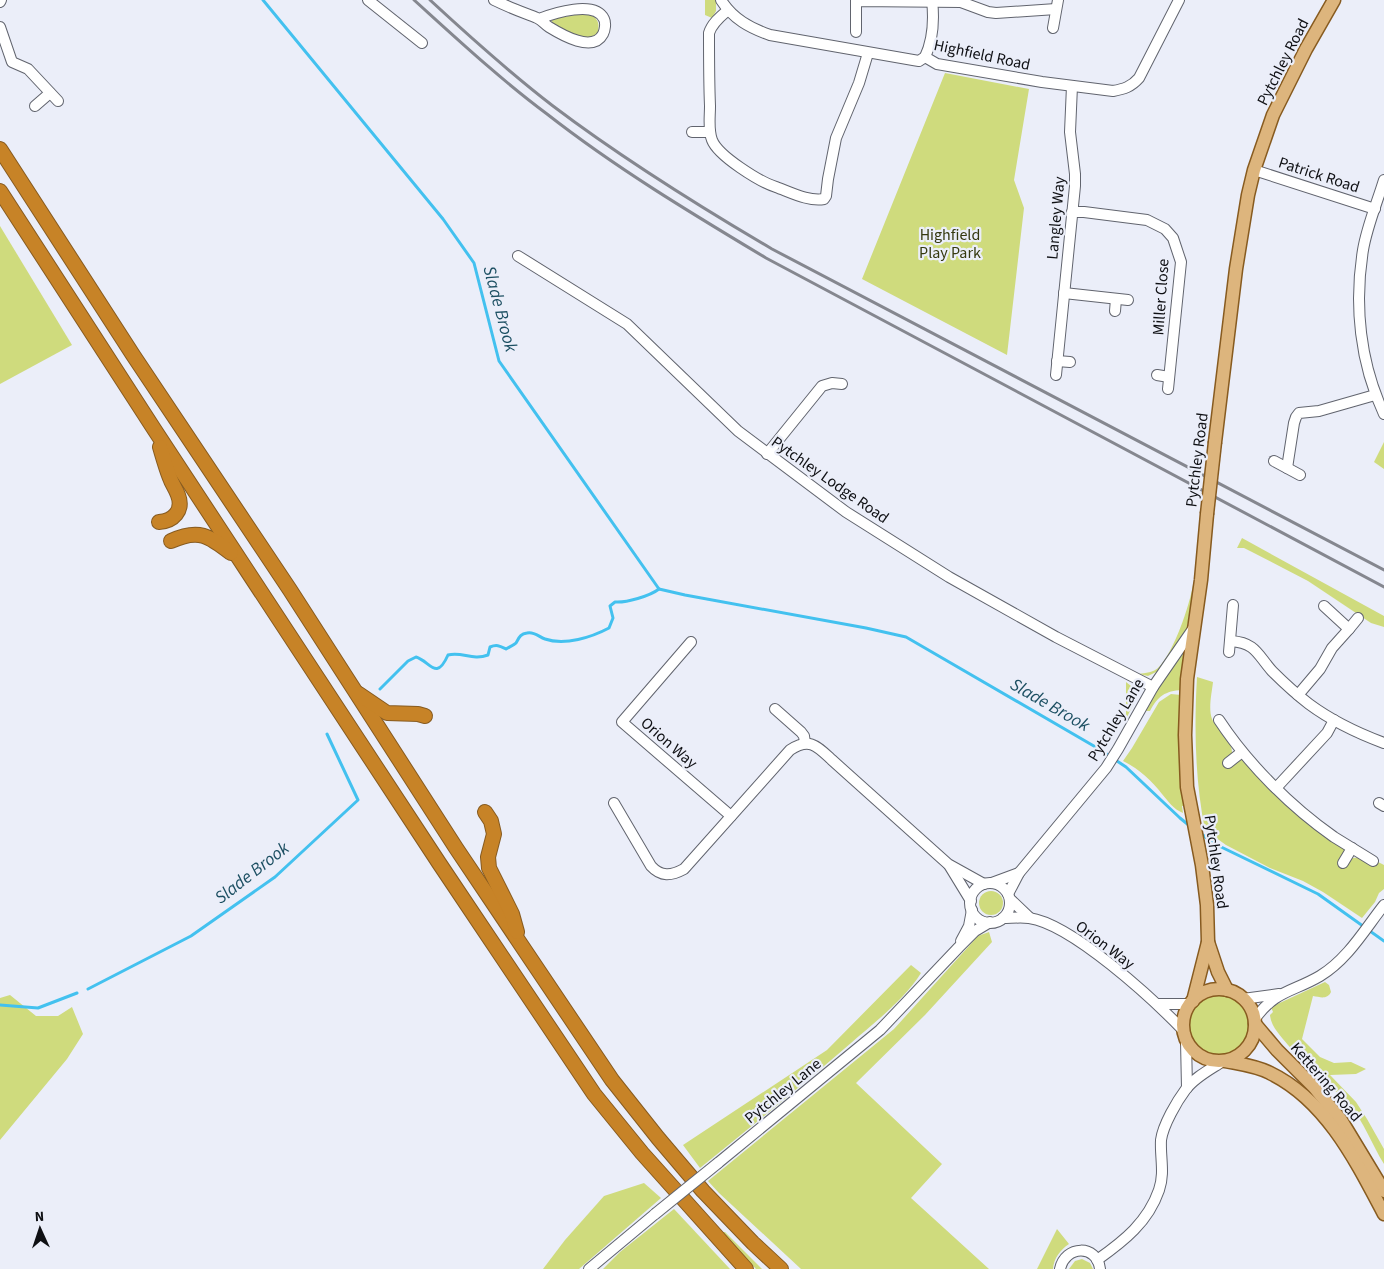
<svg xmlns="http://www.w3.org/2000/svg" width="1384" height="1269" font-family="'Source Sans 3',sans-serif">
	<rect width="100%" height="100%" fill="#ebeef9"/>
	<g fill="#cfdb7d">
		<polygon points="705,0 716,0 716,11 712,18 705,15"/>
		<path d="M 586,13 C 597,17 600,21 598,32 C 587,46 564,30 552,23 L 552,19 Z"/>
		<polygon points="945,73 1029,89 1014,180 1024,208 1007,355 862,279"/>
		<polygon points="0,226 72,345 0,384"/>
		<polygon points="1384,442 1384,469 1374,462"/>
		<polygon points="1242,538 1384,616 1384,627 1371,623 1308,581 1252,552 1244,548 1237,548"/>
		<path d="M 1193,585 L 1194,585 L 1186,634 L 1160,670 L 1148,676 L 1139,674 C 1145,673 1154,672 1158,668 C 1174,652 1189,607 1193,585 Z"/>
		<path d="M 1185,649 L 1182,690 C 1165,691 1158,696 1150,711 L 1146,711 L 1162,680 Z"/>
		<path d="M 1197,677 L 1213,682 C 1212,692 1208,708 1212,719 C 1218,731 1233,739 1232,754 L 1244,759 L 1344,848 L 1349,861 L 1352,858 C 1364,857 1373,859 1384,865 L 1384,889 L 1379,893 L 1375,902 L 1362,918 L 1323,892 L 1303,881 L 1270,868 L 1226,845 L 1205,830 C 1195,780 1194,728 1197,677 Z"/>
		<polygon points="1126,682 1136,690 1138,695 1126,719"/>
		<path d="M 1171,694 L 1181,695 C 1178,732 1182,769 1187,806 L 1182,806 L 1183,813 C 1173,809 1169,802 1162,794 C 1152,781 1138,768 1123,761 L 1132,748 L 1159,702 Z"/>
		<circle cx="991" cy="903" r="12"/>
		<polygon points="989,932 992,942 925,1015 856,1083 942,1164 911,1198 989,1269 801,1269 719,1193 708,1181 894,1029 978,936"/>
		<path d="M 911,965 L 921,973 C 905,999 874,1023 851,1043 C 801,1086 751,1127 700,1168 L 683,1145 L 827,1050 Z"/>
		<path d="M 1325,982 L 1329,985 L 1331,992 C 1327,1000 1320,997 1313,996 L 1302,1039 L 1320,1057 L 1334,1063 L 1351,1062 L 1366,1069 L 1356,1074 L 1330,1075 L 1356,1102 L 1367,1119 L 1384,1149 L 1384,1164 C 1372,1145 1364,1121 1349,1105 C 1329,1084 1306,1067 1288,1045 C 1281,1036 1271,1027 1270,1015 L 1273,1012 L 1271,1007 Z"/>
		<polygon points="10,995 36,1016 58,1016 72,1007 83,1034 67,1059 0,1140 0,998"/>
		<circle cx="1219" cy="1025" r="30"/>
		<polygon points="644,1183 661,1198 579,1269 543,1269 565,1240 604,1196"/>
		<polygon points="674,1209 730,1269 603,1269 620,1252"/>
		<path d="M 1057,1229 L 1069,1244 C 1060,1250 1054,1258 1053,1269 L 1037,1269 Z"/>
		<polygon points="721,1232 725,1232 762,1269 756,1269"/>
		<polygon points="1082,1259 1090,1263 1093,1269 1069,1269 1075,1261"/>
	</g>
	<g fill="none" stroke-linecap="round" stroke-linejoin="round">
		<g stroke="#43c1ef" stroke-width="3">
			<polyline points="263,0 443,219 474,263 499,361 659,589"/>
			<path d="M 380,689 L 408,661 L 416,657 C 430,661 436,682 448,655 C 462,651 472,661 488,655 L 490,647 C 497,644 500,646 506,649 C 509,647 514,645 516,643 C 519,638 520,634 527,633 C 534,631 539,637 545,639 C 565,646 592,637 609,628 L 613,618 L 610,606 L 615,602 C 626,603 650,596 659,589 L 685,595 L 866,628 L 906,637 L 1099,749 L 1126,767 L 1180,818 L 1191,827"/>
			<polyline points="1200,833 1215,844 1318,894 1384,941"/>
			<polyline points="88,989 191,936 275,877 358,800 327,734"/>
			<polyline points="0,1005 38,1008 77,993"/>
		</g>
		<defs>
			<g id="minor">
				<polyline points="368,0 422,43"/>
				<path d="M 494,0 C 508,7 522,12 537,18 C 542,20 544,24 549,27 C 562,35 593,53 603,34 C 605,30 606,23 604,19 C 595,0 554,13 539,19"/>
				<path d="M 721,0 C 733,19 750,28 770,35 L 913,60 L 919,61 L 925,57"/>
				<polyline points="0,2 1,0"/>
				<path d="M 728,10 C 721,16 712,23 709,33 C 709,57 709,82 710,106 C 710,117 708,130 712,140 C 718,156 760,182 776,187 C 790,192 809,202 824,199 L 826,196 L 828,179 L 836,138 L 859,83 L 868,53"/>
				<polyline points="0,27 12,62 28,69 58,101"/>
				<polyline points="1053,28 1058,0"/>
				<polyline points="856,32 856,1 961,2 988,12 996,13 1056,9"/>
				<path d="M 925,57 L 937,64 L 1042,82 L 1113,91 C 1124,89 1131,87 1139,78 L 1179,0"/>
				<path d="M 925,57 C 933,40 934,18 932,0"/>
				<polyline points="35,106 50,93"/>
				<polyline points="692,132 710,132"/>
				<polyline points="1254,170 1375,209"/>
				<path d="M 1384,180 C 1377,203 1367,226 1363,250 C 1354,305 1360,363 1384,414"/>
				<polyline points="1072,212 1084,212 1147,220 1165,229 1173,238 1181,262 1168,389"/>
				<polyline points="518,256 627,324 738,431 846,512 949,577 1056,637 1153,687"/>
				<polyline points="1064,293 1128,300"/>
				<polyline points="1115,311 1116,299"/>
				<polyline points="1057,361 1070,362"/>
				<polyline points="1056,375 1075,186 1075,174 1070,132 1072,86"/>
				<polyline points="1157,375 1169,377"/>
				<polyline points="767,454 822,386 832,383 842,384"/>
				<polyline points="1274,461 1300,475"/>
				<polyline points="1287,468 1294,423 1296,417 1299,413 1319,411 1375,395"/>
				<polyline points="1349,629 1358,618"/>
				<path d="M 1231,641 C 1256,643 1257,654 1272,671 C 1283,682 1296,694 1309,704 C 1332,721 1357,733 1384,743"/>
				<polyline points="691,642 622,722 731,816"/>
				<polyline points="1229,652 1233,605"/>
				<polyline points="1298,695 1320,669 1332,648 1349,629 1324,606"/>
				<polyline points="775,709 801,732 804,736 805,743"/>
				<path d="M 1219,720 C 1248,764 1291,807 1334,837 C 1347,845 1360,853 1373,861"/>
				<polyline points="1228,763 1242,752"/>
				<polyline points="1276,788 1327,733 1334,720"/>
				<path d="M 614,803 L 651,866 C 661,877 671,876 684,869 L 790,750 C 810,737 817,746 832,760 L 948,864 L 984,884"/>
				<polyline points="1379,803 1384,806"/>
				<polyline points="1343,863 1352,848"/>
				<polyline points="949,865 971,901"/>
				<polyline points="992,883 1019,873"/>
				<circle cx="990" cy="903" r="20"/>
				<polyline points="1008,894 1019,873 1106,768 1118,749 1153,687 1193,629"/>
				<polyline points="1010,899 1030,918"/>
				<path d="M 1003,918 C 1011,918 1021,917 1029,918 C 1072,924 1153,999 1183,1030"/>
				<polyline points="961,941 969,926 972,910"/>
				<polyline points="1243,999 1279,994"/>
				<polyline points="1158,1004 1190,1004"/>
				<path d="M 1254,1020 C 1275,990 1293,992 1320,976 C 1348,959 1365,929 1384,905"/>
				<polyline points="1186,1041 1187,1088"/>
				<polyline points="718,1163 880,1030 959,947 975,931 990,922"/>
				<path d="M 1097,1260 C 1124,1241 1148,1222 1159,1190 C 1165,1173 1160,1157 1161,1140 C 1163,1125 1177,1101 1186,1089 C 1195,1077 1211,1069 1223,1061"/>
				<polyline points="589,1269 655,1214"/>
				<path d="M 1060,1269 C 1065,1245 1097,1244 1100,1269"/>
			</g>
			<g id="major">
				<polyline points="1215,442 1236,269 1248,195 1254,170 1273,115 1306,49 1334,0"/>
				<polyline points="1208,942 1218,972 1227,990"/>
				<circle cx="1219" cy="1025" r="36"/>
				<polyline points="1193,1001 1208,942 1207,905 1202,865 1187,787 1185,735 1187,679 1201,580 1207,514"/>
				<polyline points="1255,1024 1277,1050 1314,1087 1341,1120 1384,1191"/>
				<path d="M 1225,1061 C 1240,1064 1257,1066 1270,1073 C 1326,1100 1356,1161 1384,1214"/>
			</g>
			<g id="highway">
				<polyline points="0,149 133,355 290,590 456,848 612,1080 658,1138 703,1191 753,1243 781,1269"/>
				<polyline points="0,191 154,429 439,863 594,1094 642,1153 746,1269"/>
				<path d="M 159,522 C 173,521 184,511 178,495 C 176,489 172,484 170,478 C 166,468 163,457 160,447"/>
				<path d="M 171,541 C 199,528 209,536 231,553"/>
				<polyline points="359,694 387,713 418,714 425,716"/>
				<polyline points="485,812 491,821 494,834 488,857 489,868 512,914 517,932"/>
			</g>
		</defs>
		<use href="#minor" stroke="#61646e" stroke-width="12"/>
		<use href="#major" stroke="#875b20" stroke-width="15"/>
		<use href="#highway" stroke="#875b20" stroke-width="16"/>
		<use href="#minor" stroke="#fff" stroke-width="10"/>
		<use href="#major" stroke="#ddb57d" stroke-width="12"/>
		<use href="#highway" stroke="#c78327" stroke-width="14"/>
		<g stroke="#85878f" stroke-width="3">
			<path d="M 414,0 C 457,39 500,79 547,114 C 616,168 691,213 766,258 L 1384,587"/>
			<path d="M 430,0 C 470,37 510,73 553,106 C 623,159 697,205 772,249 L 1384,570"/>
		</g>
		<defs>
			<polyline id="minor-bridge" points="655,1214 718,1163"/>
			<polyline id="major-bridge" points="1207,514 1215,442"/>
		</defs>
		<use href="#minor-bridge" stroke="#61646e" stroke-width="12" stroke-linecap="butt"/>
		<use href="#major-bridge" stroke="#875b20" stroke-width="15" stroke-linecap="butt"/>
		<use href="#minor-bridge" stroke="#fff" stroke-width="10"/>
		<use href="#major-bridge" stroke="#ddb57d" stroke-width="12"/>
	</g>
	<g text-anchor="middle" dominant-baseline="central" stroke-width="4.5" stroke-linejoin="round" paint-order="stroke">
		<g font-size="16" fill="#0f1014" stroke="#ebeef9">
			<text transform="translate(982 55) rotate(12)">Highfield Road</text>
			<text transform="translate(1283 62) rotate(-63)">Pytchley Road</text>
			<text transform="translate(1319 175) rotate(18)">Patrick Road</text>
			<text transform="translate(1056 218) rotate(-85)">Langley Way</text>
			<text transform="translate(1161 297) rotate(-86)">Miller Close</text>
			<text transform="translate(1197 460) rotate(-83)">Pytchley Road</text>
			<text transform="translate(830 480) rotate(35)">Pytchley Lodge Road</text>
			<text transform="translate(1116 720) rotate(-59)">Pytchley Lane</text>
			<text transform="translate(669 743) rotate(41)">Orion Way</text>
			<text transform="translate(1216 862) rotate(82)">Pytchley Road</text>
			<text transform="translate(1105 945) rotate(37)">Orion Way</text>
			<text transform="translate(1326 1082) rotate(49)">Kettering Road</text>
			<text transform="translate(783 1091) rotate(-39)">Pytchley Lane</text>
		</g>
		<g font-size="16" fill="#35390f" stroke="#ebeef9">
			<text x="950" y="235">Highfield<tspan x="950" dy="18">Play Park</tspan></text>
		</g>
		<g font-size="18" font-style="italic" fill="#1c4f62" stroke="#ebeef9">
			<text transform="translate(500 309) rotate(75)">Slade Brook</text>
			<text transform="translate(1050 705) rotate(30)">Slade Brook</text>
			<text transform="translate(252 873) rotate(-38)">Slade Brook</text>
		</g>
	</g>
	<g transform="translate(40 1229) rotate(357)" stroke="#ebeef9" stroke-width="4" paint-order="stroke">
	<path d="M0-4L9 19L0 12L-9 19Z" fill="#0f1014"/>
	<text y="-8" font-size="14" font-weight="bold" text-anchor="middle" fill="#0f1014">N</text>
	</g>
</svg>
